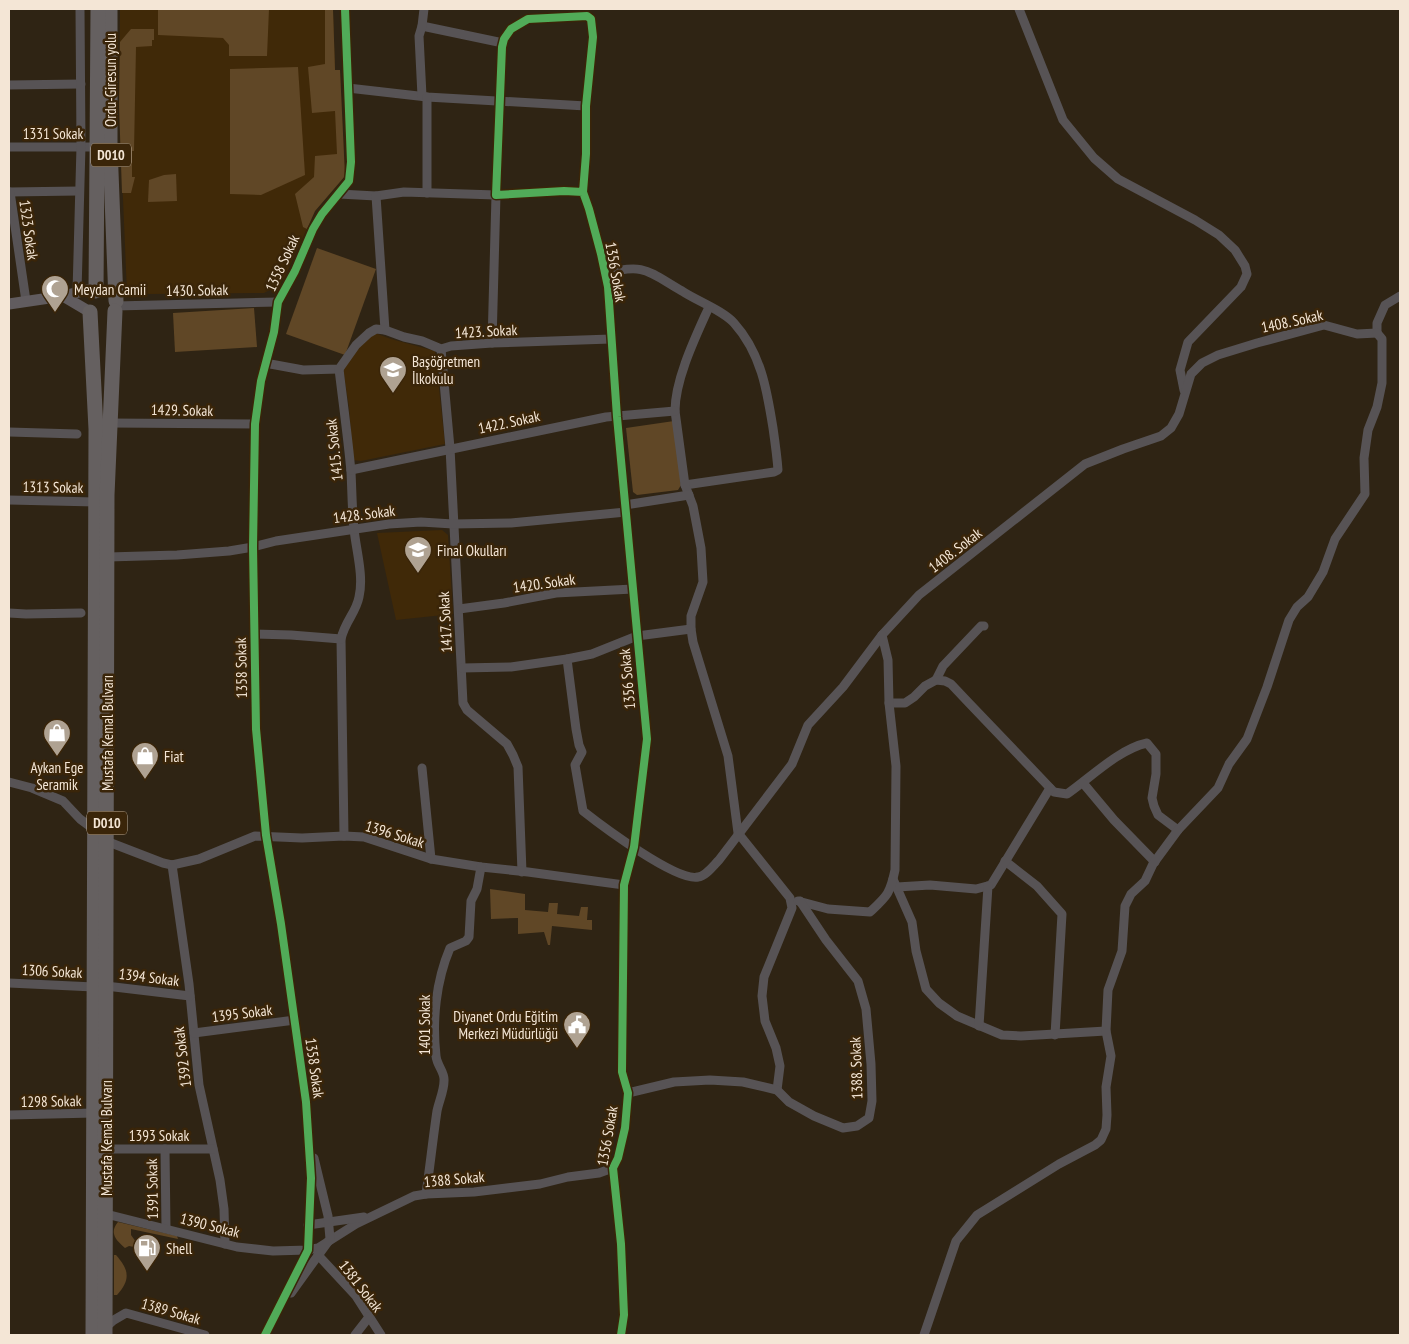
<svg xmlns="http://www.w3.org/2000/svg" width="1409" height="1344" font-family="'PT Sans Narrow',sans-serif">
	<rect width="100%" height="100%" fill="#2f2414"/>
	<g fill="#402908">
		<polygon points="120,9 333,9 335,70 340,70 345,176 315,211 284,279 277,286 264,293 151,294 127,293 119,105"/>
		<polygon points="375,333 391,339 435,351 445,444 361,461 353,460 349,407 343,369 359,346"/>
		<polygon points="442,530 448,535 453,614 396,620 377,533"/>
	</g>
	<g fill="#604726">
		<polygon points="158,9 269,9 267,56 229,56 229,45 223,38 158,35"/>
		<polygon points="325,9 333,9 335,70 340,70 345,176 315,211 307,229 303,227 295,194 314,177 315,156 337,154 335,111 312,113 308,67 325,64"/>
		<polygon points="131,29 154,29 154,40 152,40 152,46 136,47 134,151 132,151 132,177 135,177 131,193 122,193 119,105 120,42"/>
		<polygon points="298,67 305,175 261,195 230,194 230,69"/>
		<polygon points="176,174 177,201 148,202 149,180 164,175"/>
		<polygon points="317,248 376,269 345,355 286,334"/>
		<polygon points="254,308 257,347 175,352 173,313"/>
		<polygon points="674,421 681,485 678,490 637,495 633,492 626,428"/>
		<polygon points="490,889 525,894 525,910 548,912 549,903 558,903 557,914 579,916 581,907 588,907 587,920 592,920 592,930 552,926 550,945 548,945 544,932 518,934 518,918 491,919"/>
		<path d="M 118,1222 L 177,1236 L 178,1239 L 131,1229 L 131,1235 L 136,1242 L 134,1247 L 129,1246 L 125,1248 C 116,1240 109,1233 118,1222 Z"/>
		<path d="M 114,1255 L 116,1255 C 129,1270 131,1279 117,1295 L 114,1295 Z"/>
	</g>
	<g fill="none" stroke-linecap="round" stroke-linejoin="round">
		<g stroke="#575355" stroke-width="9">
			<polyline points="1019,9 1063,120 1094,158 1118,179 1195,220 1219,235 1235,250 1245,266 1247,274 1241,287 1188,342 1180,370 1184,390"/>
			<polyline points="422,26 503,43"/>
			<polyline points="9,85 81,84"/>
			<polyline points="348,88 427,97 586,106"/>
			<polyline points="422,96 419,36 422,26 424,9"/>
			<polyline points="9,147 97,147"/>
			<polyline points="9,192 79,191"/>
			<polyline points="10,192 26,301"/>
			<polyline points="583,192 564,191 496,195 502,47 504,39 511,29 528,19 587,16 591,19 593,37 586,106 586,154 583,192 589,209 601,254 608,287 617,417 647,739 634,847 624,885 622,1072 628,1093 625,1128 618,1158 613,1168 621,1244 624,1315 621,1335"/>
			<polyline points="427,193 427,97"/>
			<polyline points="339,194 376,196 404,192 496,195 492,343"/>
			<polyline points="376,196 385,330"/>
			<path d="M 605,274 C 644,262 649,272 682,291 C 697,301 722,310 734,323 C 761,353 767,390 773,428 C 775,442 777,456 778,470 L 774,472 L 685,485"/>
			<polyline points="77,292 81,146 80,9"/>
			<polyline points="116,306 278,302"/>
			<path d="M 709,307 C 696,336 675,379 675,411 L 685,485 L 693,506 L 701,548 L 703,582 L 691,616 L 691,629 L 693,642 L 728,756 L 738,833 L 790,898 L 792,908 L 764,977 L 762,996 L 765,1021 L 776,1048 L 780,1066 L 777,1090"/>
			<polyline points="441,349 450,448 463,703 467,710 507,744 513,755 518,767 522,872"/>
			<polyline points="265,363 303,370 339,369 356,345 369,333 376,329 385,330 404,337 422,341 441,349 451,346 492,343 611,339"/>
			<path d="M 339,369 C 343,403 348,438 351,472 C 352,491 352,510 354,529 C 356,550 364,576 359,597 C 356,613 345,621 341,639 L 344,836"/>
			<polyline points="109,423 255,424"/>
			<polyline points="9,432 77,434"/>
			<polyline points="351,470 606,417 675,411"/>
			<polyline points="9,500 96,502"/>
			<polyline points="625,505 689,495"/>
			<polyline points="108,557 177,555 229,551 253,547 276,541 389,524 421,522 453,524 511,523 626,512"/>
			<polyline points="459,609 504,603 556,593 633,589"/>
			<polyline points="9,613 26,614 81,613"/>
			<polyline points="254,634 291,635 341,639"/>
			<path d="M 567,659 L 576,729 L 579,745 L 582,752 L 575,765 L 583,811 C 602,826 677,882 698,877 C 706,876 713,866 719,860 L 792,764 L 808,725 L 843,687 L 882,635 L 919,595 L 1085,464 L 1123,449 L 1161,436 L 1171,428 L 1179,414 L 1191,374 L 1202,363 L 1218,355 L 1257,343 L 1324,325 L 1357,334 L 1377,333 L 1377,323 L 1385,305 L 1400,296"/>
			<polyline points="462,668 511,667 567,659 592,654 637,636 691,629"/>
			<polyline points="936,680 943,666 981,626 984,626"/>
			<path d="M 889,703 L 905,703 L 914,697 L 925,686 L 936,680 L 945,681 L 951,684 L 968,702 L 1054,792 L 1067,794 C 1090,778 1119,749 1147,743 L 1156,754 L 1156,774 L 1152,798 L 1154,806 L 1158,815 L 1178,830"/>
			<polyline points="422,768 431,859"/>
			<polyline points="9,782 32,788 63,801 80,819 95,830"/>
			<polyline points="1083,783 1114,820 1155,862"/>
			<polyline points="106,841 163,863 172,865 199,859 255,836 302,838 344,836 364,837 431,859 481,867 528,872 624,885"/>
			<polyline points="1005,861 1037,886 1062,914 1055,1035"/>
			<polyline points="172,865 189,984 199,1085 220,1180 224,1209 225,1244"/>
			<polyline points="893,879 912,922 916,951 926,989 939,1003 957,1016 1002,1035 1021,1036 1106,1031"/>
			<polyline points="897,887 930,885 976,889 991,885 1050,788"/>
			<path d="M 798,901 L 828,909 L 870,912 C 887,896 890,894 895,870 L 896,766 L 889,703 L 888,660 L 882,635"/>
			<polyline points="9,983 94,987"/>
			<polyline points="106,986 190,996"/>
			<polyline points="979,1026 988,886"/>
			<polyline points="194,1033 295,1020"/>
			<polyline points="628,1093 674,1082 710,1080 743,1082 777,1090 789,1102 814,1116 843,1128 857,1126 869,1118 872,1101 871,1064 866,1009 858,981 826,940 800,901"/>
			<polyline points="9,1115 94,1113"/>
			<polyline points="106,1149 213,1149"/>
			<polyline points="165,1149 166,1228"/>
			<path d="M 426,1194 C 430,1166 433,1138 437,1111 C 439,1101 444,1091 444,1081 C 445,1072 437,1066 436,1056 C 432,1020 436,981 450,948 L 466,941 L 469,937 L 471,901 L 477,889 L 481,867"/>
			<polyline points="106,1214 237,1247 273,1251 308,1250 318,1248 356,1224 414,1196 426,1194 474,1192 540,1184 568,1177 599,1173 613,1168"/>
			<polyline points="308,1225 364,1217"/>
			<polyline points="318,1255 356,1296 381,1335"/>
			<polyline points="291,1293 330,1239 328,1216 314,1158"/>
			<polyline points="105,1328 114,1320 126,1313 205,1335"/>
			<polyline points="265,1335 308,1250 311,1178 306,1102 281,924 266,835 256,729 253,547 255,424 261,381 274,332 278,302 295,271 313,229 322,214 349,181 351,162 345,9"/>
			<polyline points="355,1335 369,1317"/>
			<polyline points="924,1335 956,1241 977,1215 1059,1164 1095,1145 1101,1140 1106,1129 1107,1115 1106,1087 1111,1056 1106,1031 1108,990 1122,951 1125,906 1131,894 1145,881 1153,864 1178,830 1218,788 1229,764 1247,739 1267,687 1289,620 1297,607 1308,597 1323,572 1335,539 1365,494 1364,458 1368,430 1377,407 1382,383 1382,339 1377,333"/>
		</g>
		<g stroke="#615c5f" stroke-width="11">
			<polyline points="9,304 63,296"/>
			<polyline points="90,312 63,296 87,290 96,291"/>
		</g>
		<g stroke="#656060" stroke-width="15">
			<polyline points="110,9 110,146 116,301"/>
			<polyline points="96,291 98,9"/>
			<polyline points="90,312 96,429 93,1335"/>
			<polyline points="105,1335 107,495 115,311"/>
		</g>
		<defs>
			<g id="cycleway">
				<polyline points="583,192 564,191 496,195 502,47 504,39 511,29 528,19 587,16 591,19 593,37 586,106 586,154 583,192 589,209 601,254 608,287 617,417 647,739 634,847 624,885 622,1072 628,1093 625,1128 618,1158 613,1168 621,1244 624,1315 621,1335"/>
				<polyline points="265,1335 308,1250 311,1178 306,1102 281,924 266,835 256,729 253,547 255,424 261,381 274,332 278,302 295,271 313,229 322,214 349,181 351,162 345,9"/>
			</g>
		</defs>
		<use href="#cycleway" stroke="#3a2509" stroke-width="11"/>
		<use href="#cycleway" stroke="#51ab58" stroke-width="8"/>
	</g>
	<defs>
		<symbol id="mosque-pin" viewBox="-11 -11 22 30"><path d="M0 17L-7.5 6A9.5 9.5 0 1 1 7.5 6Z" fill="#afa292" stroke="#3a2509"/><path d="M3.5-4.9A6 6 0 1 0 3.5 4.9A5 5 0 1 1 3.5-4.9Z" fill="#fff"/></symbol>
		<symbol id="school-pin" viewBox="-11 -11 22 30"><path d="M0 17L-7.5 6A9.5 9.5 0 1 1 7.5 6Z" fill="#afa292" stroke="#3a2509"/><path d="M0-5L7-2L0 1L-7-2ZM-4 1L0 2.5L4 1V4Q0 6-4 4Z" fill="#fff"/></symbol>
		<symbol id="shop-pin" viewBox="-11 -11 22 30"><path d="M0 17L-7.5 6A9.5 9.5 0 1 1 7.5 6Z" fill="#afa292" stroke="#3a2509"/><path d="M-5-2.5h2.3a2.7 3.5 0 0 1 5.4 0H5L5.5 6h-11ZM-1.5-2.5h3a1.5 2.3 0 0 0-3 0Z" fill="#fff"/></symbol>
		<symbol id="civic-pin" viewBox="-11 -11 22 30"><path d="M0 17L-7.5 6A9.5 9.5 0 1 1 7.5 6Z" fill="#afa292" stroke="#3a2509"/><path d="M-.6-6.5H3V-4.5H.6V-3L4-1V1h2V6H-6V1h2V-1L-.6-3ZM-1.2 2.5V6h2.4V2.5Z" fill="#fff"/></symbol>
		<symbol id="fuel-pin" viewBox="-11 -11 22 30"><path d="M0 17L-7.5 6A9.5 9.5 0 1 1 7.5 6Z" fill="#afa292" stroke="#3a2509"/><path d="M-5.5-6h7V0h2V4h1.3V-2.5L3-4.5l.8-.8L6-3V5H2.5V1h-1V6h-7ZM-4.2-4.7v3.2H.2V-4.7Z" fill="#fff"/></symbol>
	</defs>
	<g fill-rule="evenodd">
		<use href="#mosque-pin" x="39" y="273" width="32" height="43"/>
		<use href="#school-pin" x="377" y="354" width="32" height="43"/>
		<use href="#school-pin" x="402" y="534" width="32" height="43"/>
		<use href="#shop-pin" x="41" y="717" width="32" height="43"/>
		<use href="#shop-pin" x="129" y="740" width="32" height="43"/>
		<use href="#civic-pin" x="561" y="1009" width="32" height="43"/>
		<use href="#fuel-pin" x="131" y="1232" width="32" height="43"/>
	</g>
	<g text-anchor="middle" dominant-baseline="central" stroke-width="5" stroke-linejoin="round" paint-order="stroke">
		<g fill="#3a2509" stroke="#bcac98" stroke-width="1">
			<rect x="91" y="143.5" width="40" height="23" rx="4"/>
			<rect x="87" y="811.5" width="40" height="23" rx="4"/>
		</g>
		<g font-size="14" font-weight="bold" fill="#f4e6d6">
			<text x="111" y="155">D010</text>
			<text x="107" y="823">D010</text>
		</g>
		<g font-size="15" fill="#f4e6d6" stroke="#3a2509">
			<text transform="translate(110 80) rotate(-90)">Ordu-Giresun yolu</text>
			<text x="53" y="133">1331 Sokak</text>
			<text transform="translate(29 230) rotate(82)">1323 Sokak</text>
			<text transform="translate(282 263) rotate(-65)">1358 Sokak</text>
			<text transform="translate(616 272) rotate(80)">1356 Sokak</text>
			<text transform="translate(197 290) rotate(-1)">1430. Sokak</text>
			<text transform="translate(1292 321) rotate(-12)">1408. Sokak</text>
			<text transform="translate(486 331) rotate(-3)">1423. Sokak</text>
			<text transform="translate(182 410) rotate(1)">1429. Sokak</text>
			<text transform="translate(509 422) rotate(-12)">1422. Sokak</text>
			<text transform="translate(334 450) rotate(-96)">1415. Sokak</text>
			<text transform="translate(53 487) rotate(1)">1313 Sokak</text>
			<text transform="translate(364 514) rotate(-7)">1428. Sokak</text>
			<text transform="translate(955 550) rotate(-38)">1408. Sokak</text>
			<text transform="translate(544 583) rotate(-8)">1420. Sokak</text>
			<text transform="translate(445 622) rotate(-93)">1417. Sokak</text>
			<text transform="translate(241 668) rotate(-91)">1358 Sokak</text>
			<text transform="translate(627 679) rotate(-95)">1356 Sokak</text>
			<text transform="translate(107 733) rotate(-90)">Mustafa Kemal Bulvarı</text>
			<text transform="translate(395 834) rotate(17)">1396 Sokak</text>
			<text transform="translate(52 971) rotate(3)">1306 Sokak</text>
			<text transform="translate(149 977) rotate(7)">1394 Sokak</text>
			<text transform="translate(242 1013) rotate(-7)">1395 Sokak</text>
			<text transform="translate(424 1025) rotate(-90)">1401 Sokak</text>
			<text transform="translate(182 1057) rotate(-97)">1392 Sokak</text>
			<text transform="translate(315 1068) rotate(82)">1358 Sokak</text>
			<text transform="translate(856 1068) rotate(-92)">1388. Sokak</text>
			<text transform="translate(51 1101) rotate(-1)">1298 Sokak</text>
			<text x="159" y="1135">1393 Sokak</text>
			<text transform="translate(607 1136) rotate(-80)">1356 Sokak</text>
			<text transform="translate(106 1138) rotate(-90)">Mustafa Kemal Bulvarı</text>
			<text transform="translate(454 1179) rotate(-5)">1388 Sokak</text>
			<text transform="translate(152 1189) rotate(-91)">1391 Sokak</text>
			<text transform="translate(210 1225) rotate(14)">1390 Sokak</text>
			<text transform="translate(361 1286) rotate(52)">1381 Sokak</text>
			<text transform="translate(171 1311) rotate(16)">1389 Sokak</text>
		</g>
		<g font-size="15" fill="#f4e6d6" stroke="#3a2509" text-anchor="start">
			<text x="74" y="289">Meydan Camii</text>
			<text x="412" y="361">Başöğretmen<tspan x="412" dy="17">İlkokulu</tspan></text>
			<text x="437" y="550">Final Okulları</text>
			<text x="164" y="756">Fiat</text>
			<text x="57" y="767" text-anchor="middle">Aykan Ege<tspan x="57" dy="17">Seramik</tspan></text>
			<text x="558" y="1016" text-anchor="end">Diyanet Ordu Eğitim<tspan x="558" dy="17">Merkezi Müdürlüğü</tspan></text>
			<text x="166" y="1248">Shell</text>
		</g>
	</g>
	<rect width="1409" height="1344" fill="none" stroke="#f4e6d6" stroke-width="20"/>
</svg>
